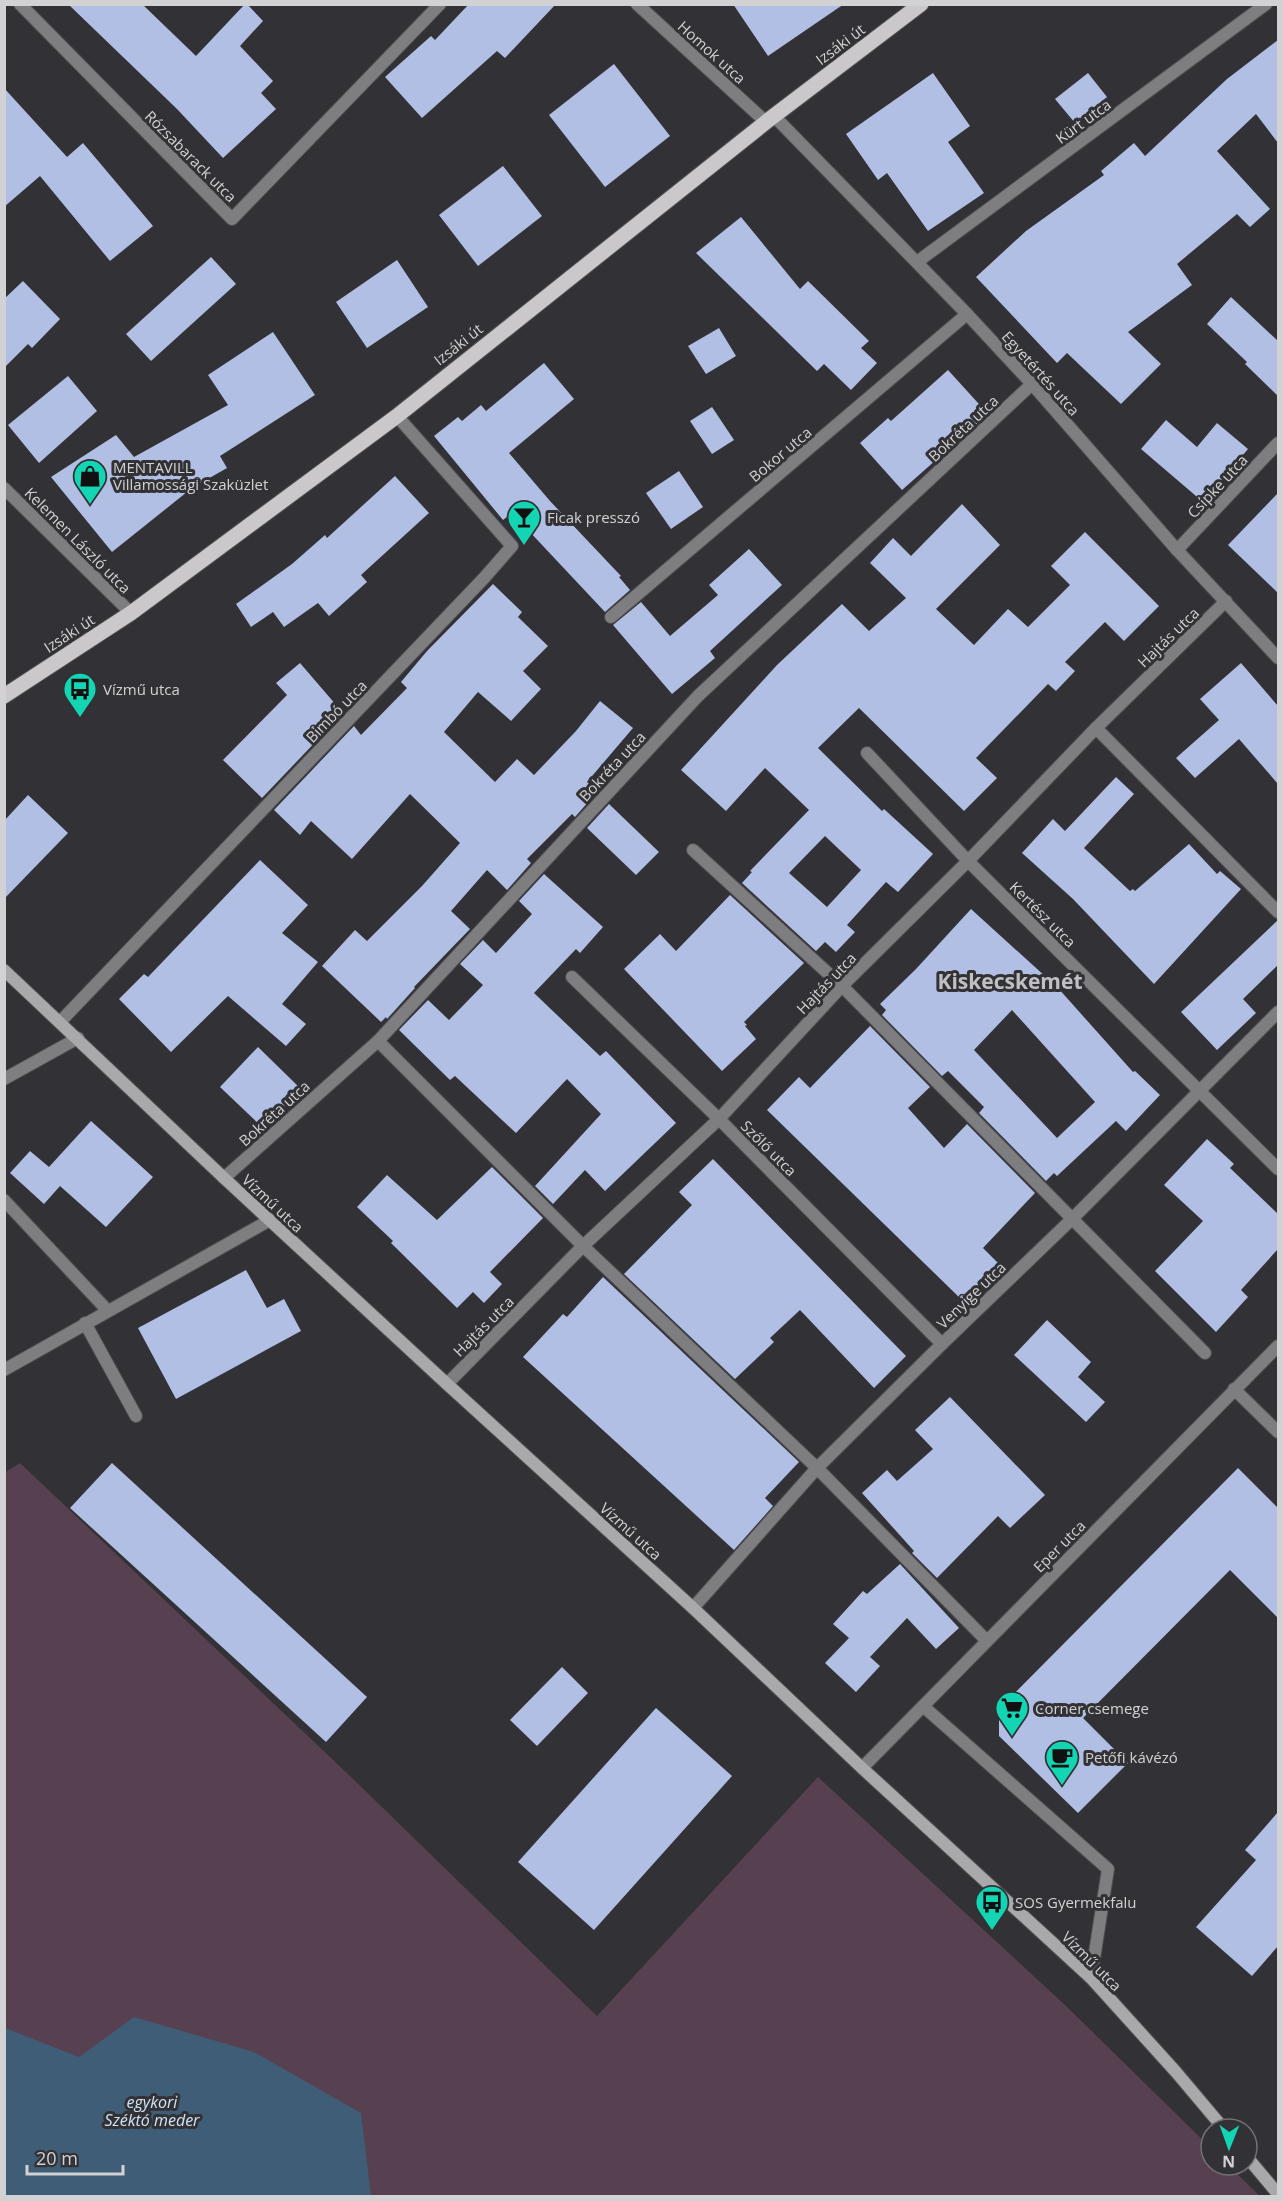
<svg xmlns="http://www.w3.org/2000/svg" width="1283" height="2201" font-family="'Open Sans',sans-serif">
	<rect width="100%" height="100%" fill="#323135"/>
	<polygon fill="#57404f" points="20,1463 349,1775 597,2016 818,1777 1064,2004 1211,2148 1211,2165 1228,2165 1260,2196 5,2196 4,1473"/>
	<polygon fill="#3f5d77" points="134,2017 254,2052 361,2113 371,2196 5,2196 5,2028 79,2057"/>
	<g fill="#b1bfe4" fill-rule="evenodd">
		<polygon points="68,4 142,4 196,56 245,4 247,4 263,21 240,46 273,81 261,93 276,109 223,158 177,109"/>
		<polygon points="469,4 556,4 505,58 497,51 422,118 385,77 431,36 435,40"/>
		<polygon points="733,4 844,4 768,56"/>
		<polygon points="1278,40 1278,143 1256,114 1217,151 1270,209 1250,227 1237,214 1177,264 1192,285 1128,332 1161,364 1121,404 1067,353 1057,363 976,277 1026,231 1104,175 1101,171 1134,143 1145,156 1227,79"/>
		<polygon points="614,64 670,136 605,187 549,115"/>
		<polygon points="933,73 970,126 948,142 984,193 928,231 887,173 878,180 846,134"/>
		<polygon points="1088,73 1107,97 1075,123 1055,99"/>
		<polygon points="4,88 67,157 83,143 153,226 110,261 40,176 4,207"/>
		<polygon points="503,166 542,216 478,266 439,215"/>
		<polygon points="741,217 800,289 808,281 869,341 861,348 877,363 851,390 824,364 817,371 696,253"/>
		<polygon points="211,257 236,284 151,361 126,334"/>
		<polygon points="397,260 428,307 367,348 336,302"/>
		<polygon points="23,281 60,319 32,348 28,344 4,368 4,299"/>
		<polygon points="1231,297 1278,341 1278,396 1245,364 1247,362 1207,324"/>
		<polygon points="719,328 736,356 706,374 688,346"/>
		<polygon points="273,332 315,395 220,456 227,468 192,488 112,552 51,477 116,435 134,457 228,405 208,375"/>
		<polygon points="544,363 574,399 509,453 550,501 621,576 619,577 630,590 605,612 512,513 503,520 434,436 458,417 462,421 481,405 486,411"/>
		<polygon points="948,370 988,414 902,490 860,443 888,418 891,421"/>
		<polygon points="68,376 97,411 39,463 8,425"/>
		<polygon points="712,407 734,440 712,454 690,421"/>
		<polygon points="1166,420 1197,447 1217,423 1248,449 1203,502 1141,449"/>
		<polygon points="679,471 703,507 671,529 646,493"/>
		<polygon points="395,476 429,513 361,575 367,582 329,616 318,603 284,627 273,612 251,627 236,604 292,564 325,535 327,538"/>
		<polygon points="1278,493 1278,593 1228,545"/>
		<path d="M 962,504 L 1000,545 L 936,609 L 974,645 L 1008,609 L 1028,627 L 1070,585 L 1051,566 L 1085,532 L 1159,606 L 1124,641 L 1105,622 L 1065,662 L 1075,671 L 1056,691 L 1048,684 L 976,758 L 997,778 L 964,811 L 859,708 L 818,748 L 882,811 L 884,809 L 933,854 L 898,892 L 886,882 L 847,925 L 855,932 L 836,952 L 825,942 L 816,951 L 742,883 L 752,872 L 750,871 L 809,810 L 765,768 L 726,811 L 681,770 L 777,665 L 842,604 L 869,631 L 906,598 L 870,563 L 893,538 L 911,556 ZM 825,836 L 861,870 L 827,907 L 789,873 Z"/>
		<polygon points="749,549 782,585 710,651 715,658 672,694 613,625 641,602 670,636 718,595 709,585"/>
		<polygon points="493,584 522,612 518,617 548,646 523,671 541,689 511,721 478,692 444,732 495,782 517,759 534,775 576,731 600,701 633,728 587,782 597,792 575,817 572,814 527,859 531,863 507,890 487,870 451,911 470,929 414,987 415,988 387,1019 386,1017 381,1022 322,966 355,930 367,941 422,886 460,843 410,794 352,859 311,821 300,835 274,810 354,726 361,735 407,688 401,682 427,651"/>
		<polygon points="300,663 343,713 262,798 223,760 287,695 276,683"/>
		<polygon points="1241,663 1278,706 1278,784 1239,739 1195,778 1176,758 1219,720 1200,699"/>
		<polygon points="1116,777 1134,794 1084,848 1130,891 1133,889 1135,891 1189,844 1217,874 1220,871 1241,889 1154,984 1073,899 1022,853 1053,819 1065,831"/>
		<polygon points="28,795 68,833 4,899 4,821"/>
		<polygon points="609,804 659,852 636,875 587,828"/>
		<polygon points="260,860 308,905 282,933 318,962 282,1004 306,1024 286,1046 228,996 171,1052 119,999 144,974 148,977"/>
		<polygon points="544,874 603,927 580,953 576,949 534,993 600,1056 606,1051 676,1123 605,1191 585,1170 553,1204 535,1186 601,1114 567,1079 516,1133 455,1076 450,1080 399,1030 428,1000 449,1020 483,985 460,964 483,940 496,953 532,914 519,901"/>
		<polygon points="730,895 804,963 744,1022 747,1025 745,1026 756,1039 722,1071 624,969 660,934 676,951"/>
		<path d="M 971,909 L 1058,988 L 1133,1072 L 1135,1071 L 1160,1095 L 1126,1131 L 1116,1121 L 1057,1176 L 1054,1173 L 1046,1181 L 979,1113 L 984,1107 L 948,1071 L 942,1076 L 882,1015 L 886,1010 L 880,1004 L 916,969 ZM 1012,1010 L 1095,1102 L 1057,1138 L 974,1050 Z"/>
		<polygon points="1278,920 1278,965 1243,999 1256,1013 1217,1050 1181,1012"/>
		<polygon points="870,1026 930,1087 908,1108 944,1148 967,1124 1035,1193 983,1248 999,1264 963,1301 767,1110 799,1077 810,1088"/>
		<polygon points="258,1047 301,1089 263,1128 220,1087"/>
		<polygon points="91,1121 153,1177 106,1227 60,1186 44,1204 10,1173 30,1151 49,1167"/>
		<polygon points="1207,1139 1234,1164 1230,1168 1278,1214 1278,1249 1241,1290 1248,1297 1216,1332 1155,1271 1203,1221 1164,1185"/>
		<polygon points="713,1159 906,1356 874,1388 800,1310 770,1338 774,1342 735,1379 624,1274 692,1205 679,1192"/>
		<polygon points="492,1167 543,1218 490,1272 502,1284 484,1303 473,1292 457,1308 391,1243 393,1241 357,1207 387,1175 437,1220"/>
		<polygon points="246,1270 267,1308 284,1299 301,1331 176,1399 138,1328"/>
		<polygon points="603,1277 799,1462 765,1498 773,1506 734,1550 523,1357 563,1314 567,1317"/>
		<polygon points="1047,1320 1091,1362 1078,1377 1105,1402 1086,1422 1014,1355"/>
		<polygon points="950,1397 1045,1495 1010,1528 998,1516 937,1578 912,1553 914,1551 862,1493 887,1470 897,1481 933,1449 915,1430"/>
		<polygon points="112,1463 367,1697 326,1742 70,1508"/>
		<polygon points="1238,1468 1278,1508 1278,1618 1230,1570 1083,1718 1128,1763 1078,1813 999,1736 999,1709"/>
		<polygon points="900,1564 959,1628 936,1649 907,1618 870,1657 880,1666 856,1692 825,1663 849,1638 833,1624 863,1591 867,1594"/>
		<polygon points="562,1667 588,1693 537,1746 510,1720"/>
		<polygon points="656,1708 732,1776 594,1930 518,1862"/>
		<polygon points="1278,1812 1278,1946 1252,1976 1196,1927 1256,1860 1245,1850"/>
	</g>
	<g fill="none" stroke-linecap="round" stroke-linejoin="round">
		<defs>
			<g id="service">
				<polyline points="4,1079 78,1038"/>
				<polyline points="4,1200 108,1311"/>
				<polyline points="85,1323 136,1416"/>
				<polyline points="4,1370 270,1220"/>
				<polyline points="924,1707 1108,1869 1091,1978"/>
			</g>
			<g id="minor">
				<polyline points="20,4 232,219 440,4"/>
				<polyline points="637,4 766,122"/>
				<polyline points="774,116 967,314 1032,384 1177,550 1278,658"/>
				<polyline points="917,262 1266,4"/>
				<polyline points="4,488 131,613"/>
				<polyline points="1177,550 1278,443"/>
				<polyline points="611,617 967,314"/>
				<polyline points="1096,728 1278,912"/>
				<polyline points="867,753 968,861 1278,1169"/>
				<polyline points="693,850 842,986 1205,1353"/>
				<polyline points="572,977 719,1119 942,1344"/>
				<polyline points="60,1022 485,577 512,546 397,416"/>
				<polyline points="378,1041 583,1246 817,1468 986,1640"/>
				<polyline points="224,1178 378,1041 698,696 1032,384"/>
				<polyline points="447,1384 583,1246 719,1119 842,986 968,861 1096,728 1226,601"/>
				<polyline points="1234,1389 1278,1432"/>
				<polyline points="693,1608 817,1468 942,1344 1073,1218 1278,1012"/>
				<polyline points="862,1768 1278,1346"/>
			</g>
			<g id="secondary">
				<polyline points="4,970 224,1178 447,1384 693,1608 862,1768 1091,1978 1176,2072 1224,2129"/>
				<polyline points="1247,2157 1278,2194"/>
			</g>
			<polyline id="primary" points="4,696 131,613 397,416 766,122 921,4"/>
		</defs>
		<use href="#service" stroke="#4f4e52" stroke-width="14"/>
		<use href="#minor" stroke="#4f4e52" stroke-width="14"/>
		<use href="#secondary" stroke="#4f4e52" stroke-width="14"/>
		<use href="#primary" stroke="#4f4e52" stroke-width="17"/>
		<use href="#service" stroke="#7e7d7f" stroke-width="12"/>
		<use href="#minor" stroke="#7e7d7f" stroke-width="12"/>
		<use href="#secondary" stroke="#a9a8aa" stroke-width="12"/>
		<use href="#primary" stroke="#cbc8cc" stroke-width="15"/>
	</g>
	<defs>
		<symbol id="shop-pin" viewBox="-11 -11 22 30"><path d="M0 17L-7.5 6A9.5 9.5 0 1 1 7.5 6Z" fill="#14d5b3" stroke="#323135"/><path d="M-5-2.5h2.3a2.7 3.5 0 0 1 5.4 0H5L5.5 6h-11ZM-1.5-2.5h3a1.5 2.3 0 0 0-3 0Z" fill="#111"/></symbol>
		<symbol id="bar-pin" viewBox="-11 -11 22 30"><path d="M0 17L-7.5 6A9.5 9.5 0 1 1 7.5 6Z" fill="#14d5b3" stroke="#323135"/><path d="M-6-5H6L.8 .8V4.5H3.5V6h-7V4.5H-.8V.8Z" fill="#111"/></symbol>
		<symbol id="bus-pin" viewBox="-11 -11 22 30"><path d="M0 17L-7.5 6A9.5 9.5 0 1 1 7.5 6Z" fill="#14d5b3" stroke="#323135"/><path d="M-5-6H5V4H4V6H2V4H-2V6H-4V4H-5ZM-3.5-4V0h7V-4ZM-3.5 1.2v1.5H-2V1.2ZM2 1.2v1.5H3.5V1.2Z" fill="#111"/></symbol>
		<symbol id="supermarket-pin" viewBox="-11 -11 22 30"><path d="M0 17L-7.5 6A9.5 9.5 0 1 1 7.5 6Z" fill="#14d5b3" stroke="#323135"/><path d="M-6-5.5h2.5l.6 2H6L4.5 2H-2.5L-4.4-4H-6ZM-1.5 3.2a1.3 1.3 0 1 0 .1 0ZM3 3.2a1.3 1.3 0 1 0 .1 0Z" fill="#111"/></symbol>
		<symbol id="cafe-pin" viewBox="-11 -11 22 30"><path d="M0 17L-7.5 6A9.5 9.5 0 1 1 7.5 6Z" fill="#14d5b3" stroke="#323135"/><path d="M-5.5-4.5H6V0H3Q3 3.5 0 3.5H-2.5Q-5.5 3.5-5.5 0ZM3-3.2v2h1.7v-2ZM-6 4.5H4V6H-6Z" fill="#111"/></symbol>
	</defs>
	<g fill-rule="evenodd">
		<use href="#shop-pin" x="71" y="457" width="38" height="52"/>
		<use href="#bar-pin" x="505" y="498" width="38" height="52"/>
		<use href="#bus-pin" x="61" y="670" width="38" height="52"/>
		<use href="#supermarket-pin" x="993" y="1689" width="38" height="52"/>
		<use href="#cafe-pin" x="1043" y="1738" width="38" height="52"/>
		<use href="#bus-pin" x="973" y="1883" width="38" height="52"/>
	</g>
	<g text-anchor="middle" dominant-baseline="central" stroke-width="6" stroke-linejoin="round" paint-order="stroke">
		<g font-size="15" fill="#d2d2d4" stroke="#323135">
			<text transform="translate(840 44) rotate(-37)">Izsáki út</text>
			<text transform="translate(712 52) rotate(42)">Homok utca</text>
			<text transform="translate(1083 121) rotate(-36)">Kürt utca</text>
			<text transform="translate(191 156) rotate(45)">Rózsabarack utca</text>
			<text transform="translate(458 344) rotate(-38)">Izsáki út</text>
			<text transform="translate(1041 373) rotate(48)">Egyetértés utca</text>
			<text transform="translate(963 428) rotate(-43)">Bokréta utca</text>
			<text transform="translate(780 454) rotate(-40)">Bokor utca</text>
			<text transform="translate(1217 486) rotate(-47)">Csipke utca</text>
			<text transform="translate(78 540) rotate(45)">Kelemen László utca</text>
			<text transform="translate(69 633) rotate(-33)">Izsáki út</text>
			<text transform="translate(1168 637) rotate(-44)">Hajtás utca</text>
			<text transform="translate(336 711) rotate(-46)">Bimbó utca</text>
			<text transform="translate(612 766) rotate(-47)">Bokréta utca</text>
			<text transform="translate(1043 914) rotate(45)">Kertész utca</text>
			<text transform="translate(826 983) rotate(-46)">Hajtás utca</text>
			<text transform="translate(274 1113) rotate(-42)">Bokréta utca</text>
			<text transform="translate(769 1148) rotate(45)">Szőlő utca</text>
			<text transform="translate(273 1203) rotate(43)">Vízmű utca</text>
			<text transform="translate(971 1295) rotate(-44)">Venyige utca</text>
			<text transform="translate(483 1326) rotate(-45)">Hajtás utca</text>
			<text transform="translate(631 1531) rotate(42)">Vízmű utca</text>
			<text transform="translate(1059 1546) rotate(-45)">Eper utca</text>
			<text transform="translate(1092 1961) rotate(45)">Vízmű utca</text>
		</g>
		<g font-size="15" fill="#d2d2d4" stroke="#323135" text-anchor="start">
			<text x="113" y="467">MENTAVILL<tspan x="113" dy="17">Villamossági Szaküzlet</tspan></text>
			<text x="547" y="517">Ficak presszó</text>
			<text x="103" y="689">Vízmű utca</text>
			<text x="1035" y="1708">Corner csemege</text>
			<text x="1085" y="1757">Petőfi kávézó</text>
			<text x="1015" y="1902">SOS Gyermekfalu</text>
		</g>
		<g font-size="16" font-style="italic" fill="#cfe4f7" stroke="#323135">
			<text x="152" y="2102">egykori<tspan x="152" dy="18">Széktó meder</tspan></text>
		</g>
		<g font-size="21" font-weight="bold" fill="#c0bfc4" stroke="#323135">
			<text x="1010" y="981">Kiskecskemét</text>
		</g>
	</g>
	<rect width="1283" height="2201" fill="none" stroke="#d2d2d4" stroke-width="12"/>
	<g transform="translate(1229 2147) rotate(181)"><circle r="28" fill="#323135" stroke="#727175" stroke-width="1.5"/>
	<path d="M0-4.5L10 22L0 15L-10 22Z" fill="#14d5b3"/>
	<text y="-9" font-size="16" font-weight="bold" text-anchor="middle" fill="#d2d2d4">N</text>
	</g>
	<path d="M27 2165v9h96v-9" fill="none" stroke="#d2d2d4" stroke-width="3"/>
	<text x="36" y="2165" font-size="18" fill="#d2d2d4" stroke="#323135" stroke-width="4.5" paint-order="stroke">20 m</text>
</svg>
